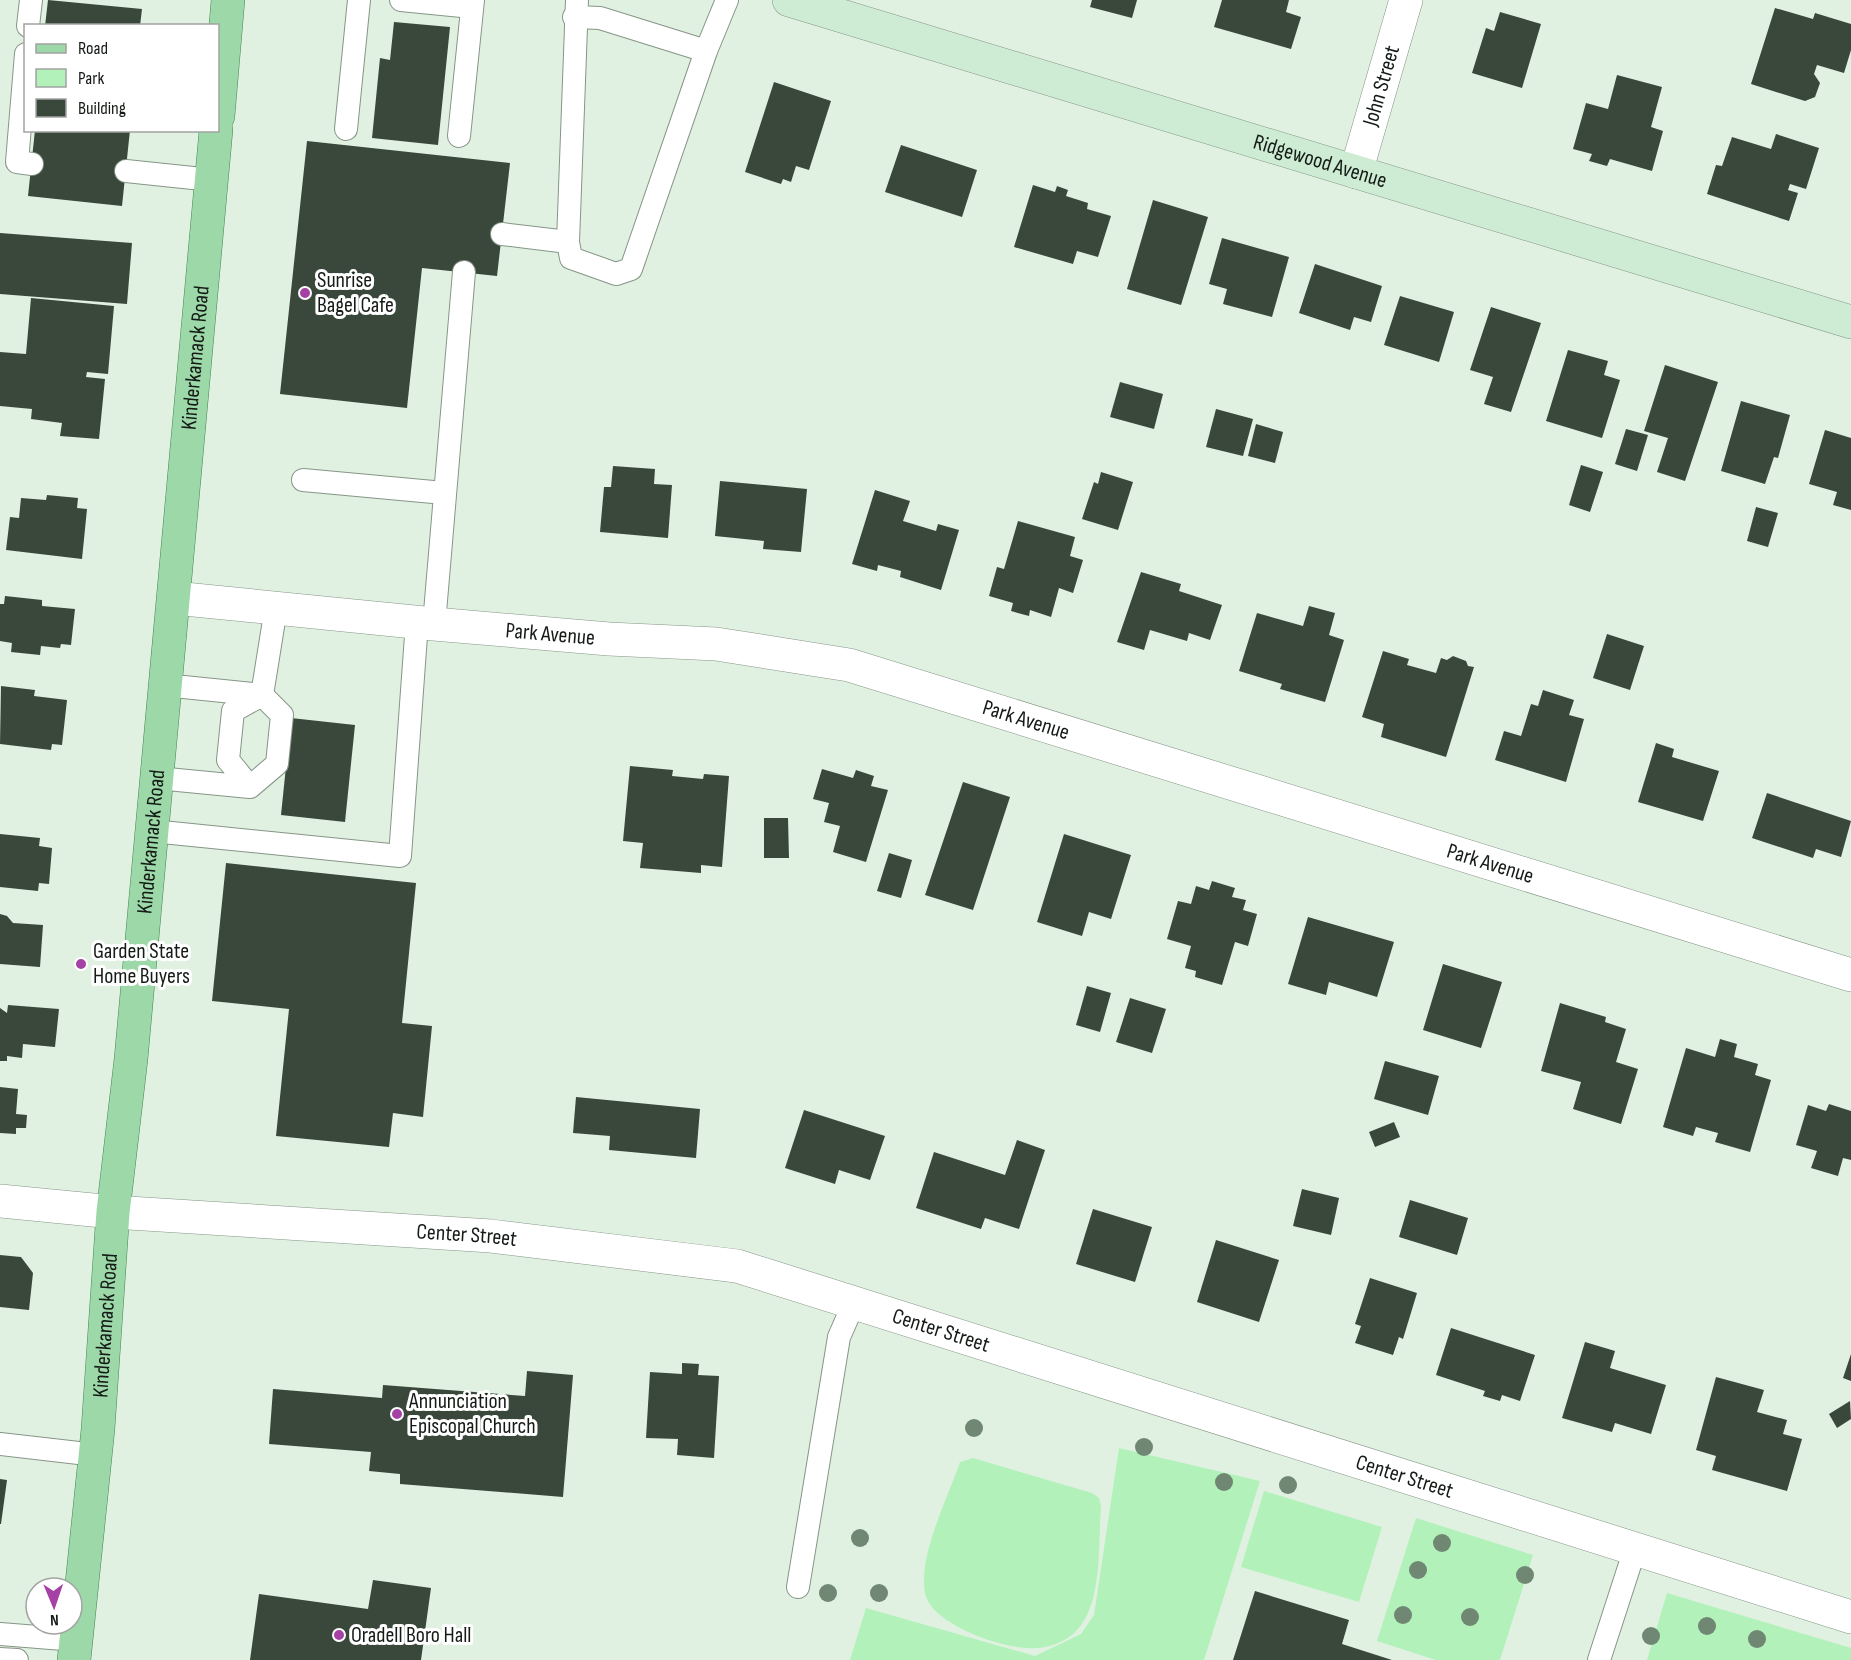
<svg xmlns="http://www.w3.org/2000/svg" width="1851" height="1660" font-family="'Sofia Sans Condensed',sans-serif">
	<rect width="100%" height="100%" fill="#e0f1e2"/>
	<g fill="#b2f1ba">
		<polygon points="1119,1448 1260,1481 1204,1660 850,1660 866,1608 1035,1656 1081,1634 1094,1615"/>
		<path d="M 973,1458 L 1092,1493 L 1099,1498 L 1101,1507 C 1098,1543 1103,1603 1077,1630 C 1067,1641 1052,1647 1037,1648 C 1007,1651 931,1625 925,1593 C 918,1555 948,1498 960,1462 Z"/>
		<polygon points="1264,1491 1382,1527 1359,1602 1241,1567"/>
		<polygon points="1416,1518 1533,1555 1500,1660 1436,1660 1377,1641"/>
		<polygon points="1667,1593 1851,1648 1851,1660 1647,1660"/>
	</g>
	<g fill="#3a483c">
		<polygon points="48,0 142,9 140,26 45,26"/>
		<polygon points="1092,0 1137,0 1132,18 1090,7"/>
		<polygon points="1222,0 1289,0 1286,12 1301,17 1291,49 1214,27"/>
		<polygon points="1775,8 1813,19 1815,13 1851,24 1851,50 1844,73 1817,65 1814,74 1820,83 1815,97 1805,101 1751,84"/>
		<polygon points="1500,12 1541,24 1522,88 1472,73 1486,28 1494,31"/>
		<polygon points="394,22 450,27 438,145 372,138 380,58 390,60"/>
		<polygon points="1617,75 1662,87 1651,127 1663,131 1652,171 1610,159 1607,166 1589,161 1592,154 1573,149 1586,103 1608,109"/>
		<polygon points="774,82 831,101 809,170 796,166 791,182 783,179 781,184 745,172"/>
		<polygon points="35,130 130,130 122,206 28,196"/>
		<polygon points="1776,134 1819,148 1806,189 1790,184 1788,190 1798,193 1789,221 1707,194 1716,165 1722,166 1732,137 1771,149"/>
		<polygon points="307,141 510,163 497,276 422,268 407,408 280,394"/>
		<polygon points="901,145 977,170 962,217 885,192"/>
		<polygon points="1033,185 1055,192 1057,186 1068,190 1066,196 1088,203 1087,209 1111,216 1098,257 1077,251 1073,264 1014,247"/>
		<polygon points="1153,200 1208,217 1181,305 1127,289"/>
		<polygon points="0,233 132,243 127,304 0,294"/>
		<polygon points="1222,238 1289,257 1272,317 1223,304 1227,289 1209,284"/>
		<polygon points="1315,264 1382,286 1371,322 1354,317 1350,330 1299,313"/>
		<polygon points="1400,296 1454,312 1439,362 1384,345"/>
		<polygon points="31,298 114,306 108,374 87,372 86,377 105,379 99,439 60,436 62,423 31,419 32,409 0,406 0,352 26,354"/>
		<polygon points="1491,307 1541,323 1511,412 1484,404 1493,377 1470,370"/>
		<polygon points="1568,350 1608,361 1604,375 1620,380 1602,438 1546,421"/>
		<polygon points="1665,365 1718,382 1685,481 1657,472 1668,438 1644,431"/>
		<polygon points="1120,382 1163,394 1154,429 1110,417"/>
		<polygon points="1741,401 1790,415 1778,458 1774,457 1765,484 1721,471"/>
		<polygon points="1216,409 1253,419 1243,456 1206,447"/>
		<polygon points="1256,424 1283,432 1275,463 1248,456"/>
		<polygon points="1626,429 1648,435 1637,471 1615,464"/>
		<polygon points="1825,430 1851,438 1851,510 1833,505 1837,492 1809,484"/>
		<polygon points="1581,465 1603,472 1590,512 1569,505"/>
		<polygon points="613,466 655,469 654,484 672,485 668,538 600,532 604,487 611,487"/>
		<polygon points="1101,472 1133,482 1118,530 1082,519 1094,482 1098,484"/>
		<polygon points="720,481 807,489 801,552 763,549 764,541 715,536"/>
		<polygon points="875,490 910,501 903,521 936,531 938,524 959,530 941,590 900,577 901,571 878,565 877,571 852,564"/>
		<polygon points="47,495 78,498 77,508 87,509 82,559 6,550 10,517 19,518 21,498 46,500"/>
		<polygon points="1756,507 1778,513 1768,547 1747,541"/>
		<polygon points="1018,521 1075,537 1070,556 1083,560 1073,593 1059,588 1051,617 1030,610 1029,616 1011,611 1013,603 989,596 997,567 1004,569"/>
		<polygon points="1141,572 1181,584 1179,591 1222,605 1210,640 1189,633 1187,641 1150,630 1144,650 1117,642"/>
		<polygon points="5,596 42,600 42,606 75,609 71,645 61,644 60,648 41,646 40,655 11,652 12,643 0,641 0,604 4,604"/>
		<polygon points="1309,606 1335,613 1329,635 1344,640 1325,702 1280,689 1282,684 1239,671 1257,613 1303,626"/>
		<polygon points="1607,634 1644,646 1630,690 1593,678"/>
		<polygon points="1383,651 1409,659 1407,665 1436,673 1441,658 1447,660 1453,656 1466,661 1468,666 1474,667 1446,757 1381,737 1384,724 1362,717"/>
		<polygon points="1,686 35,690 34,696 67,700 62,745 52,744 51,750 0,744"/>
		<polygon points="1543,690 1574,700 1569,715 1584,719 1566,782 1495,760 1504,731 1521,736 1531,704 1538,706"/>
		<polygon points="291,718 355,725 345,822 281,815"/>
		<polygon points="1656,743 1674,749 1672,757 1719,771 1703,821 1638,802"/>
		<polygon points="630,766 673,770 672,776 703,779 704,774 729,776 722,867 701,865 701,873 640,868 643,843 623,841"/>
		<polygon points="822,769 853,778 856,770 874,776 871,786 888,790 866,862 833,852 840,826 824,822 829,803 813,799"/>
		<polygon points="963,782 1010,797 973,910 925,895"/>
		<polygon points="1767,793 1851,821 1841,857 1816,849 1813,858 1752,838"/>
		<polygon points="764,818 788,818 789,858 764,858"/>
		<polygon points="0,834 40,838 39,846 52,848 49,884 39,883 38,891 0,887"/>
		<polygon points="1064,834 1131,855 1111,919 1089,912 1082,936 1037,922"/>
		<polygon points="889,853 912,860 901,898 877,891"/>
		<polygon points="226,863 416,883 402,1023 432,1026 423,1117 393,1113 389,1147 276,1136 289,1009 212,1001"/>
		<polygon points="1212,881 1235,888 1232,897 1246,900 1243,910 1257,914 1248,946 1235,942 1222,985 1195,977 1196,971 1185,968 1191,946 1167,939 1178,901 1191,904 1196,886 1209,890"/>
		<polygon points="0,914 7,916 13,923 43,925 40,967 0,964"/>
		<polygon points="1308,917 1394,942 1377,997 1329,982 1326,995 1288,984"/>
		<polygon points="1443,964 1502,982 1481,1048 1423,1030"/>
		<polygon points="1087,986 1111,993 1100,1032 1076,1025"/>
		<polygon points="1130,998 1166,1009 1152,1053 1116,1042"/>
		<polygon points="1560,1003 1606,1017 1605,1022 1626,1029 1616,1062 1638,1069 1621,1124 1573,1109 1581,1082 1541,1071"/>
		<polygon points="8,1005 59,1009 55,1047 23,1044 22,1058 7,1056 7,1061 0,1061 0,1008 7,1013"/>
		<polygon points="1720,1039 1737,1044 1734,1057 1758,1064 1755,1075 1771,1080 1750,1152 1715,1142 1718,1133 1696,1127 1693,1136 1663,1127 1686,1048 1715,1057"/>
		<polygon points="1385,1061 1439,1076 1428,1115 1374,1099"/>
		<polygon points="0,1087 18,1089 16,1114 27,1115 26,1128 16,1128 16,1134 0,1133"/>
		<polygon points="576,1097 700,1109 696,1158 609,1150 610,1136 573,1133"/>
		<polygon points="1829,1104 1851,1111 1851,1160 1843,1158 1838,1176 1811,1168 1817,1151 1796,1145 1808,1105 1826,1111"/>
		<polygon points="804,1110 885,1136 870,1180 839,1170 835,1184 785,1168"/>
		<polygon points="1394,1122 1400,1137 1375,1147 1369,1132"/>
		<polygon points="1017,1140 1045,1150 1019,1229 985,1218 981,1229 916,1208 934,1152 1005,1175"/>
		<polygon points="1302,1189 1339,1198 1331,1235 1293,1226"/>
		<polygon points="1410,1200 1468,1218 1457,1255 1399,1237"/>
		<polygon points="1093,1209 1152,1227 1135,1282 1076,1264"/>
		<polygon points="1216,1240 1279,1260 1259,1322 1197,1302"/>
		<polygon points="0,1255 21,1257 33,1273 29,1310 0,1307"/>
		<polygon points="1370,1278 1417,1293 1403,1339 1399,1337 1393,1355 1355,1343 1361,1326 1355,1324"/>
		<polygon points="1451,1328 1535,1355 1520,1401 1502,1395 1500,1401 1483,1396 1485,1391 1436,1375"/>
		<polygon points="1585,1342 1615,1351 1610,1368 1666,1385 1651,1434 1615,1423 1612,1432 1562,1418"/>
		<polygon points="1851,1354 1851,1381 1843,1378"/>
		<polygon points="682,1363 699,1364 698,1375 719,1376 714,1458 677,1455 678,1439 646,1438 650,1372 682,1374"/>
		<polygon points="527,1371 573,1375 563,1497 400,1484 400,1474 369,1471 371,1452 269,1444 273,1389 382,1398 383,1385 525,1396"/>
		<polygon points="1716,1377 1764,1390 1757,1412 1787,1420 1783,1434 1802,1439 1787,1491 1712,1470 1716,1456 1696,1450"/>
		<polygon points="1850,1401 1851,1419 1837,1428 1829,1414"/>
		<polygon points="0,1479 7,1480 1,1524 0,1524"/>
		<polygon points="373,1580 431,1588 421,1660 250,1660 259,1594 368,1609"/>
		<polygon points="1255,1591 1349,1620 1342,1644 1392,1660 1233,1660"/>
	</g>
	<g fill="none" stroke-linecap="round" stroke-linejoin="round">
		<defs>
			<g id="lane">
				<polyline points="401,0 472,7"/>
				<polyline points="577,0 568,242 571,258 616,274 631,269 706,51 727,0"/>
				<polyline points="574,17 600,18 706,51"/>
				<polyline points="28,26 31,0"/>
				<polyline points="26,54 17,162 32,164"/>
				<polyline points="346,129 359,0"/>
				<polyline points="459,136 473,0"/>
				<polyline points="126,171 212,180"/>
				<polyline points="502,234 568,242"/>
				<polyline points="303,480 444,493"/>
				<polyline points="434,624 464,272"/>
				<polyline points="164,685 262,695 276,608"/>
				<polyline points="157,778 250,787 277,764 282,715 262,695 233,711 228,760 250,787"/>
				<polyline points="152,831 400,856 417,622"/>
				<polyline points="0,1444 96,1455"/>
				<polyline points="798,1587 839,1337 854,1303"/>
				<polyline points="0,1634 76,1640"/>
				<polyline points="0,1659 17,1660"/>
				<polyline points="1599,1660 1635,1549"/>
			</g>
			<g id="street">
				<path id="s1" d="M 1356,172 L 1406,0"/>
				<path id="s2" d="M 174,598 L 434,624 L 609,639 L 716,644 L 849,665 L 1851,975"/>
				<path id="s3" d="M 0,1201 L 113,1212 L 491,1236 L 737,1266 L 1851,1617"/>
			</g>
			<g id="secondary">
				<path id="s4" d="M 789,0 L 1851,322"/>
			</g>
			<g id="primary">
				<polyline points="218,116 228,0"/>
				<path id="s5" d="M 74,1660 L 98,1429 L 113,1212 L 131,1059 L 216,130"/>
			</g>
		</defs>
		<use href="#lane" stroke="#869587" stroke-width="24"/>
		<use href="#street" stroke="#869587" stroke-width="34"/>
		<use href="#secondary" stroke="#869587" stroke-width="34"/>
		<use href="#primary" stroke="#438550" stroke-width="34"/>
		<use href="#lane" stroke="#fff" stroke-width="22"/>
		<use href="#street" stroke="#fff" stroke-width="33"/>
		<use href="#secondary" stroke="#ceecd4" stroke-width="33"/>
		<use href="#primary" stroke="#9dd8a9" stroke-width="33"/>
	</g>
	<g fill="#6f8773">
		<circle cx="974" cy="1428" r="9"/>
		<circle cx="1144" cy="1447" r="9"/>
		<circle cx="1224" cy="1482" r="9"/>
		<circle cx="1288" cy="1485" r="9"/>
		<circle cx="860" cy="1538" r="9"/>
		<circle cx="1442" cy="1543" r="9"/>
		<circle cx="1418" cy="1570" r="9"/>
		<circle cx="1525" cy="1575" r="9"/>
		<circle cx="828" cy="1593" r="9"/>
		<circle cx="879" cy="1593" r="9"/>
		<circle cx="1403" cy="1615" r="9"/>
		<circle cx="1470" cy="1617" r="9"/>
		<circle cx="1707" cy="1626" r="9"/>
		<circle cx="1651" cy="1636" r="9"/>
		<circle cx="1757" cy="1639" r="9"/>
	</g>
	<g fill="#a540a4" stroke="#fff" stroke-width="2">
		<circle cx="305" cy="293" r="6"/>
		<circle cx="81" cy="964" r="6"/>
		<circle cx="397" cy="1414" r="6"/>
		<circle cx="339" cy="1635" r="6"/>
	</g>
	<g text-anchor="middle" dominant-baseline="central" stroke-width="6" stroke-linejoin="round" paint-order="stroke">
		<g font-size="22" fill="#141a15" stroke="#fff">
			<text stroke="none"><textPath href="#s1" startOffset="90">John Street</textPath></text>
			<text stroke="none"><textPath href="#s4" startOffset="555">Ridgewood Avenue</textPath></text>
			<text stroke="none"><textPath href="#s5" startOffset="1308">Kinderkamack Road</textPath></text>
			<text stroke="none"><textPath href="#s2" startOffset="378">Park Avenue</textPath></text>
			<text stroke="none"><textPath href="#s2" startOffset="864">Park Avenue</textPath></text>
			<text stroke="none"><textPath href="#s5" startOffset="822">Kinderkamack Road</textPath></text>
			<text stroke="none"><textPath href="#s2" startOffset="1350">Park Avenue</textPath></text>
			<text stroke="none"><textPath href="#s3" startOffset="468">Center Street</textPath></text>
			<text stroke="none"><textPath href="#s5" startOffset="336">Kinderkamack Road</textPath></text>
			<text stroke="none"><textPath href="#s3" startOffset="954">Center Street</textPath></text>
			<text stroke="none"><textPath href="#s3" startOffset="1440">Center Street</textPath></text>
		</g>
		<g font-size="22" fill="#141a15" stroke="#fff" text-anchor="start">
			<text x="317" y="280">Sunrise<tspan x="317" dy="25">Bagel Cafe</tspan></text>
			<text x="93" y="951">Garden State<tspan x="93" dy="25">Home Buyers</tspan></text>
			<text x="409" y="1401">Annunciation<tspan x="409" dy="25">Episcopal Church</tspan></text>
			<text x="351" y="1635">Oradell Boro Hall</text>
		</g>
	</g>
	<rect x="24" y="24" width="195" height="108" fill="#ffffff" stroke="#a1a3a1" stroke-width="1.5"/>
	<rect x="36" y="44" width="30" height="9" fill="#9dd8a9" stroke="#a1a3a1" stroke-width="1.5"/>
	<text x="78" y="54" font-size="18" fill="#141a15">Road</text>
	<rect x="36" y="69" width="30" height="18" fill="#b2f1ba" stroke="#a1a3a1" stroke-width="1.5"/>
	<text x="78" y="84" font-size="18" fill="#141a15">Park</text>
	<rect x="36" y="99" width="30" height="18" fill="#3a483c" stroke="#a1a3a1" stroke-width="1.5"/>
	<text x="78" y="114" font-size="18" fill="#141a15">Building</text>
	<g transform="translate(54 1606) rotate(178)"><circle r="28" fill="#ffffff" stroke="#a1a3a1" stroke-width="1.5"/>
	<path d="M0-4.5L10 22L0 15L-10 22Z" fill="#a540a4"/>
	<text y="-9" font-size="16" font-weight="bold" text-anchor="middle" fill="#141a15">N</text>
	</g>
</svg>
